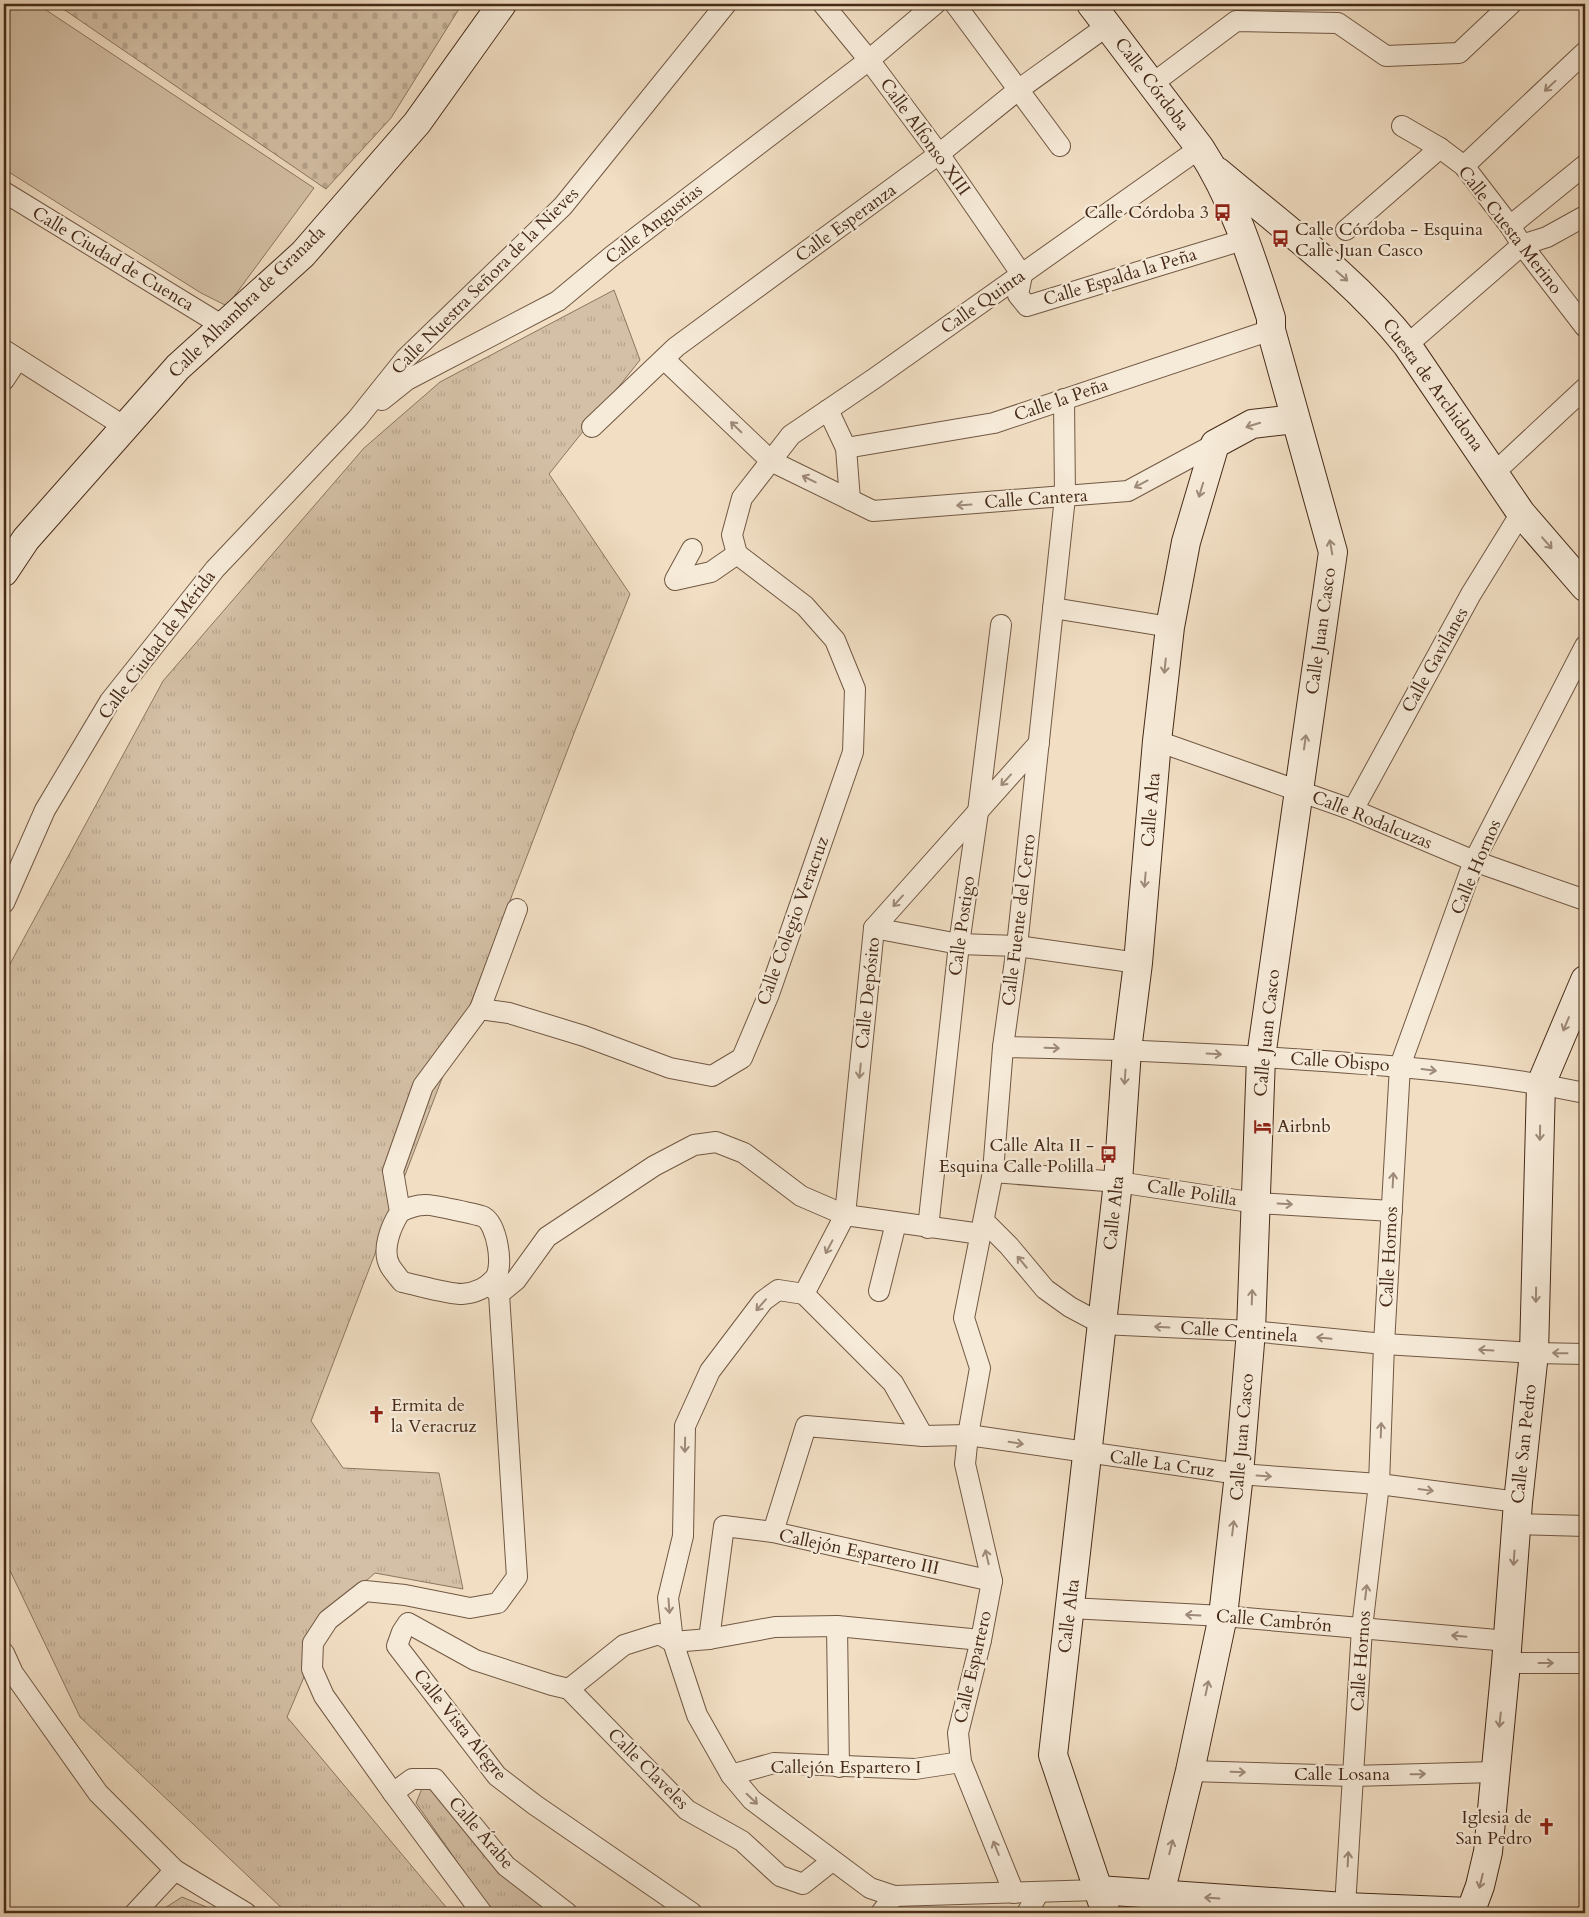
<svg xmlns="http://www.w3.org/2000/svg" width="1589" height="1917" font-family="Cardo,serif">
	<defs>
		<pattern id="grass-tufts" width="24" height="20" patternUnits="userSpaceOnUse" patternTransform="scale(1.25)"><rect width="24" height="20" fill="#d4c0a6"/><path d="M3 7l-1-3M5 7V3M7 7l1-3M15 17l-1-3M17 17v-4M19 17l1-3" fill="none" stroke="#b7a58e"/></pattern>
		<pattern id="cemetery-stones" width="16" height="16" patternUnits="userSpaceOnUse" patternTransform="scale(1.25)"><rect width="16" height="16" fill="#d4c0a6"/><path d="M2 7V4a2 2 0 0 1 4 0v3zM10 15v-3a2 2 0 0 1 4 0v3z" fill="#b7a58e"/></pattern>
	</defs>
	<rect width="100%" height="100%" fill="#f1dec3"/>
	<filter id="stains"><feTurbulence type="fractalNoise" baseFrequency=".004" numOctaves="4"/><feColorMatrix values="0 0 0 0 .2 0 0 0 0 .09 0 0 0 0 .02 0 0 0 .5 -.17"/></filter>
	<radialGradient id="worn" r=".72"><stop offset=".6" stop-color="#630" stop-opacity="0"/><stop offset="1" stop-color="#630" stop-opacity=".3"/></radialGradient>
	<g fill="url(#grass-tufts)" stroke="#8d765f">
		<polygon points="614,290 640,360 549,474 630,594 576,728 311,1421 343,1468 439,1473 463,1589 375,1573 332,1611 287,1717 451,1913 287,1913 80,1717 4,1558 4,975 163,681 364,448 440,382"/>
		<polygon points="426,1779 559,1913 493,1913 416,1803"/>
		<polygon points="182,1897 221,1913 157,1913"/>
	</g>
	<polygon fill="url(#cemetery-stones)" stroke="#8d765f" points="56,4 462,4 391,118 326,189"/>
	<polygon fill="#d4c0a6" stroke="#8d765f" points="4,4 37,4 314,188 227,306 201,293 4,169"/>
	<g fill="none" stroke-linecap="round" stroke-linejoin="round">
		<defs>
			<g id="street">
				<polyline points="823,4 869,60 939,154 1022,275"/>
				<polyline points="955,4 1060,146"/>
				<polyline points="1152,84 1236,21 1338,23 1386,56 1459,53 1511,4"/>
				<polyline points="1402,126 1440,148 1464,166 1510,226 1522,245 1585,327"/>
				<polyline points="1464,166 1585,52"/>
				<polyline points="4,192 223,326"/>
				<polyline points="1510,226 1585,165"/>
				<polyline points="1346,230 1440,148"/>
				<polyline points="1022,275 1018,295 1027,306 1246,239"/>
				<polyline points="1407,345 1522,245 1547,237 1585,216"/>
				<polyline points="4,350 125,427"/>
				<polyline points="664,359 771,461 873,511 1128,491 1215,444"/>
				<polyline points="4,380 18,359"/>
				<polyline points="382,400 407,380 558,301 612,256 869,60 935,4"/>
				<polyline points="828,410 846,448 850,500"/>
				<polyline points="592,427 676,347 939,154 1018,90 1107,26"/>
				<polyline points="846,448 994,423 1271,330"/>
				<polyline points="1495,472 1585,388"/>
				<polyline points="692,549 675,580 711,572 737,554"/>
				<polyline points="1053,608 1170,627"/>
				<polyline points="1157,741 1353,810 1474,861 1585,900"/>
				<polyline points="1353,810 1471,594 1521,513"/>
				<polyline points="4,903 45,810 110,701 215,569 357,419 405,359 563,206 726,4"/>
				<polyline points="517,909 480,1009 509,1013 584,1036 670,1068 712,1076 742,1058 769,994 853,752 855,689 835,640 805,606 737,554 732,535 742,498 791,435 875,378 1200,148"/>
				<polyline points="874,928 959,944 1017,946 1138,963"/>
				<path d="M 1003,1047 C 1105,1049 1206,1053 1307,1060 C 1400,1066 1494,1074 1585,1093"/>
				<polyline points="993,1172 1118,1182 1256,1203 1392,1211"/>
				<path d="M 400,1212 C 408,1208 415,1205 425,1205 C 430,1204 480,1215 484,1217 C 497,1225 504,1266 495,1278 C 487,1288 474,1293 462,1294 C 448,1294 417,1285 402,1282 C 398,1277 393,1271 390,1266 C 381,1250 391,1226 400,1212 L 393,1171 L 423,1086 L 480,1009"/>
				<polyline points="984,1221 1009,1246 1045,1289 1070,1307 1102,1324 1251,1331 1384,1344 1534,1353 1585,1354"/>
				<polyline points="928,1228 959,944 978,812 1001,625"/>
				<polyline points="879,1291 896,1223"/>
				<polyline points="499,1294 516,1280 547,1237 654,1166 694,1145 716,1142 744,1153 801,1196 845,1215 981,1234"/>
				<polyline points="804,1294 778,1290 763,1301 710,1371 685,1426 683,1536 668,1598 673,1642 697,1715 731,1775 752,1800 870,1888 894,1896 1098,1890"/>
				<polyline points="804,1294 845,1215 874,928 1039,743"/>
				<polyline points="804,1294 893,1383 923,1436"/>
				<polyline points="1516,1524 1585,1526"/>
				<polyline points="773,1532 806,1426 923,1436 968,1435 1239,1474 1379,1484 1518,1502"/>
				<polyline points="1070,1608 1223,1616 1508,1641"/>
				<polyline points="837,1626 839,1767"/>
				<polyline points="709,1639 724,1526 773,1532 992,1581"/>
				<polyline points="4,1653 13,1673 98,1793 175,1870 246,1913"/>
				<polyline points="1506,1663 1585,1663"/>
				<polyline points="569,1689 552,1685 475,1660 408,1623 402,1632 397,1646 497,1776 535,1805 692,1913"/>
				<polyline points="569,1689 624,1645 659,1634 673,1642 709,1639 775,1627 837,1626 981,1640"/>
				<polyline points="569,1689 687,1810 742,1841 780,1876 803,1884 832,1861"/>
				<polyline points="1190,1771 1353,1776 1495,1772"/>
				<polyline points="731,1775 774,1763 915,1769 961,1762"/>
				<polyline points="393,1793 412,1779 435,1779 506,1866 567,1913"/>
				<polyline points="1014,1893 961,1762 958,1733 981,1640 992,1581 965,1464 968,1435 980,1368 964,1318 993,1172 1003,1047 1017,946 1065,497 1064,399"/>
				<polyline points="1345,1907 1362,1628 1379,1484 1384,1344 1400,1066 1474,861 1585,646"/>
				<polyline points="135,1913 175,1870"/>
				<polyline points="482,1913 393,1793 324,1696 312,1669 313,1643 328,1620 365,1591 405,1595 470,1608 498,1603 517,1577 499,1294 489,1284"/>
				<polyline points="881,1913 894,1896"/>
				<polyline points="1027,1913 1039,1892"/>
			</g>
			<g id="secondary">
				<path d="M 1091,4 L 1200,148 C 1234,200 1252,259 1271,318 L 1271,330 L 1333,552 L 1261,1057 L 1251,1331 L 1239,1474 L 1223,1616 L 1190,1771 L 1160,1894"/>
				<path d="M 1218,172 C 1283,227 1354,278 1407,345 L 1521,513 L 1585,587"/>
				<polyline points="4,572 26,539 178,367 303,254 417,123 502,4"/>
				<polyline points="1098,1890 1345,1907 1470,1912"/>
				<polyline points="1106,1913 1053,1755 1118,1182 1127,1050 1138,963 1157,741 1170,627 1186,542 1215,444 1252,424 1295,419"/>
				<polyline points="1470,1913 1480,1886 1488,1852 1506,1663 1518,1502 1534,1353 1541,1084 1585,980"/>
			</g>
		</defs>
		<use href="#street" stroke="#715843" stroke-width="22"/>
		<use href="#secondary" stroke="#462b18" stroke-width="30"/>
		<use href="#street" stroke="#f6ead8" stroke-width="20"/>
		<use href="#secondary" stroke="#f6ead8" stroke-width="28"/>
	</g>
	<defs><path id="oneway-shaft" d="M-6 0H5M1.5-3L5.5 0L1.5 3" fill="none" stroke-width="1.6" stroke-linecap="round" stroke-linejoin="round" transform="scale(1.25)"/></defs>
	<g stroke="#9e8a78">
		<use href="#oneway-shaft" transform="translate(1550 86) rotate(137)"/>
		<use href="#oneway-shaft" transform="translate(1342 276) rotate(41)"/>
		<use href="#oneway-shaft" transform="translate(1253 425) rotate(163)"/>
		<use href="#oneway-shaft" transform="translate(736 427) rotate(-136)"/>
		<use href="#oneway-shaft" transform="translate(809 479) rotate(-154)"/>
		<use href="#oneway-shaft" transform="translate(1141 484) rotate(152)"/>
		<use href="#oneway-shaft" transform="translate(1201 490) rotate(107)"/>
		<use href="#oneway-shaft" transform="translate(964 505) rotate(176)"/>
		<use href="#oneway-shaft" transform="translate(1547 543) rotate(49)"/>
		<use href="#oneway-shaft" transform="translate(1331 547) rotate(-100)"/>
		<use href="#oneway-shaft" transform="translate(1165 666) rotate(96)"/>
		<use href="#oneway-shaft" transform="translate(1305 742) rotate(-82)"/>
		<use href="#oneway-shaft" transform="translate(1006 780) rotate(132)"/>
		<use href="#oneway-shaft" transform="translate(1145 880) rotate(95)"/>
		<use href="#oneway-shaft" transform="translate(898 901) rotate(132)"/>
		<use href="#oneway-shaft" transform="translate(1566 1024) rotate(113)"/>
		<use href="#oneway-shaft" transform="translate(1052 1048) rotate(2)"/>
		<use href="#oneway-shaft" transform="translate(1214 1054) rotate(3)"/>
		<use href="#oneway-shaft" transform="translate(1429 1070) rotate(7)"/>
		<use href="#oneway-shaft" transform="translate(860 1071) rotate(96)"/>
		<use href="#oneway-shaft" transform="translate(1125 1077) rotate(94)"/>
		<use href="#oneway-shaft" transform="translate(1540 1133) rotate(91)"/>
		<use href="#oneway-shaft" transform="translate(1393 1180) rotate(-87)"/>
		<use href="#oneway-shaft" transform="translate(1285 1204) rotate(3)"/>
		<use href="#oneway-shaft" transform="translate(829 1247) rotate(118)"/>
		<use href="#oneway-shaft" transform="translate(1022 1262) rotate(-130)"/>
		<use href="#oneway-shaft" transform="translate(1536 1295) rotate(91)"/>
		<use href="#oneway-shaft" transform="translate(1252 1297) rotate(-88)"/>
		<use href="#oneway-shaft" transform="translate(761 1305) rotate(131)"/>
		<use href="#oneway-shaft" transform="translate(1162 1327) rotate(-177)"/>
		<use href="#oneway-shaft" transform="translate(1324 1338) rotate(-174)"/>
		<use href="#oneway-shaft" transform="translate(1486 1350) rotate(-177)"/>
		<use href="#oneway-shaft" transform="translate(1560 1353) rotate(-179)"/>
		<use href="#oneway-shaft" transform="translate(1381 1430) rotate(-88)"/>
		<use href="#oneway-shaft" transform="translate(1016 1443) rotate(9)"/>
		<use href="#oneway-shaft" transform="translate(685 1445) rotate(91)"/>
		<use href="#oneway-shaft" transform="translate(1264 1476) rotate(4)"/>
		<use href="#oneway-shaft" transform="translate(1426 1490) rotate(8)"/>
		<use href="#oneway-shaft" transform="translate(1233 1528) rotate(-83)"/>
		<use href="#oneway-shaft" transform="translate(987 1557) rotate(-103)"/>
		<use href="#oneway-shaft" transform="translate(1514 1558) rotate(94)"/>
		<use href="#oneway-shaft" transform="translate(1366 1592) rotate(-83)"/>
		<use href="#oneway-shaft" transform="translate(669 1606) rotate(86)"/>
		<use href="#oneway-shaft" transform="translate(1193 1615) rotate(-177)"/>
		<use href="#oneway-shaft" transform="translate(1459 1636) rotate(-175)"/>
		<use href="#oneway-shaft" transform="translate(1546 1663)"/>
		<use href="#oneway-shaft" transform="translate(1207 1688) rotate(-78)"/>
		<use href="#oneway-shaft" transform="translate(1500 1720) rotate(96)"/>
		<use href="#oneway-shaft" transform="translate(1238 1772) rotate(2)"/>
		<use href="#oneway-shaft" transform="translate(1418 1774) rotate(-1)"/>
		<use href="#oneway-shaft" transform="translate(752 1799) rotate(44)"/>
		<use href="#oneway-shaft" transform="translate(1171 1847) rotate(-76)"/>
		<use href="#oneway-shaft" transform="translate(996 1848) rotate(-112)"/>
		<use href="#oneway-shaft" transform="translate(1348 1859) rotate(-87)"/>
		<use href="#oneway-shaft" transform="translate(1481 1881) rotate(104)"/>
		<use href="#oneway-shaft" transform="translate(1212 1898) rotate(-176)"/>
	</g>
	<defs>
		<symbol id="bus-bare" viewBox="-9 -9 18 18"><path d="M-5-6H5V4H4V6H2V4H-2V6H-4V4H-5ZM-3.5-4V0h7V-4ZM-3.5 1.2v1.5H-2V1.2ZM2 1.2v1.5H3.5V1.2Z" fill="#8f2418" stroke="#f6ead8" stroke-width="2.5" paint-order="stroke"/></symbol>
		<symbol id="hotel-bare" viewBox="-9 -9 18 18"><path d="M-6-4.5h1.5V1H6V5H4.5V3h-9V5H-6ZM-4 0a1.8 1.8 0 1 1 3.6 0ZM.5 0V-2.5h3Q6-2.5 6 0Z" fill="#8f2418" stroke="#f6ead8" stroke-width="2.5" paint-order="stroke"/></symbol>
		<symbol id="church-bare" viewBox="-9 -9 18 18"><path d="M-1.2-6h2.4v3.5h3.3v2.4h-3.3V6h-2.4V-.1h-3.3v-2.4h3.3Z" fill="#8f2418" stroke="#f6ead8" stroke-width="2.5" paint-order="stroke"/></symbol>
	</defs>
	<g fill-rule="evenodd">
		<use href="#bus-bare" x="1210" y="200" width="25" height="25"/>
		<use href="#bus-bare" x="1268" y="226" width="25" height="25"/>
		<use href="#hotel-bare" x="1250" y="1114" width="25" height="25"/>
		<use href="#bus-bare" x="1096" y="1142" width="25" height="25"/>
		<use href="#church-bare" x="364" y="1402" width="25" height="25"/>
		<use href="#church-bare" x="1534" y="1814" width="25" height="25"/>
	</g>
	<g text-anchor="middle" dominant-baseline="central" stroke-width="4.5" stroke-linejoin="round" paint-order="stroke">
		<g font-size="18" fill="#462b18" stroke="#f6ead8">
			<text transform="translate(1152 84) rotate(53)">Calle Córdoba</text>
			<text transform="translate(925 137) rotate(54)">Calle Alfonso XIII</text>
			<text transform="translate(846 223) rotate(-36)">Calle Esperanza</text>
			<text transform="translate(654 224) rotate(-38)">Calle Angustias</text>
			<text transform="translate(1510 230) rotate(52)">Calle Cuesta Merino</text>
			<text transform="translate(113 259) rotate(31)">Calle Ciudad de Cuenca</text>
			<text transform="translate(1120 277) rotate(-17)">Calle Espalda la Peña</text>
			<text transform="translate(485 281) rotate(-45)">Calle Nuestra Señora de la Nieves</text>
			<text transform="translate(247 302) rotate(-44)">Calle Alhambra de Granada</text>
			<text transform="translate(983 302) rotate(-35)">Calle Quinta</text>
			<text transform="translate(1433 385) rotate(54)">Cuesta de Archidona</text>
			<text transform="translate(1061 400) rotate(-19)">Calle la Peña</text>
			<text transform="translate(1036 499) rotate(-4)">Calle Cantera</text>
			<text transform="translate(1321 631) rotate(-82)">Calle Juan Casco</text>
			<text transform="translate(157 645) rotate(-53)">Calle Ciudad de Mérida</text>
			<text transform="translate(1435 660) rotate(-61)">Calle Gavilanes</text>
			<text transform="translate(1151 810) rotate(-85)">Calle Alta</text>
			<text transform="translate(1372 820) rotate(22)">Calle Rodalcuzas</text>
			<text transform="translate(1476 867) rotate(-67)">Calle Hornos</text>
			<text transform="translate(1019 920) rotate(-83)">Calle Fuente del Cerro</text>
			<text transform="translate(793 921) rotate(-70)">Calle Colegio Veracruz</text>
			<text transform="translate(962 926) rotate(-82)">Calle Postigo</text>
			<text transform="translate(868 993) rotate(-84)">Calle Depósito</text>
			<text transform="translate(1267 1033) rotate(-84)">Calle Juan Casco</text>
			<text transform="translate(1340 1062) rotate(4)">Calle Obispo</text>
			<text transform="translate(1192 1193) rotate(9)">Calle Polilla</text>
			<text transform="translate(1114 1213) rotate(-84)">Calle Alta</text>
			<text transform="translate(1389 1257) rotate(-87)">Calle Hornos</text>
			<text transform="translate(1239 1332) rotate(4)">Calle Centinela</text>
			<text transform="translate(1242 1437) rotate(-85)">Calle Juan Casco</text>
			<text transform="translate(1524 1444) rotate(-84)">Calle San Pedro</text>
			<text transform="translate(1162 1464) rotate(8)">Calle La Cruz</text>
			<text transform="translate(859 1552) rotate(12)">Callejón Espartero III</text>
			<text transform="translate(1069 1616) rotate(-83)">Calle Alta</text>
			<text transform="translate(1274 1621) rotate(5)">Calle Cambrón</text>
			<text transform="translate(1361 1661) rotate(-86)">Calle Hornos</text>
			<text transform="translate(973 1667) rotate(-77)">Calle Espartero</text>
			<text transform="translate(460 1725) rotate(51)">Calle Vista Alegre</text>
			<text x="846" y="1767">Callejón Espartero I</text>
			<text transform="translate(648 1769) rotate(45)">Calle Claveles</text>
			<text x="1342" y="1774">Calle Losana</text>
			<text transform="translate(481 1833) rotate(49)">Calle Árabe</text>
		</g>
		<g font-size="18" fill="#462b18" stroke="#f6ead8" text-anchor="end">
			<text x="1209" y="212">Calle Córdoba 3</text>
			<text x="1295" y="229" text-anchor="start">Calle Córdoba - Esquina<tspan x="1295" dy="21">Calle Juan Casco</tspan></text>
			<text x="1277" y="1126" text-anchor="start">Airbnb</text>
			<text x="1094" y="1145">Calle Alta II -<tspan x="1094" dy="21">Esquina Calle Polilla</tspan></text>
			<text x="391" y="1405" text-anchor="start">Ermita de<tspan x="391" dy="21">la Veracruz</tspan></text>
			<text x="1532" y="1817">Iglesia de<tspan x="1532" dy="21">San Pedro</tspan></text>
		</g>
	</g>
	<rect width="1589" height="1917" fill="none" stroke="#f1dec3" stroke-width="20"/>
	<rect x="5" y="5" width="1579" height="1907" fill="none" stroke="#462b18" stroke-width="2.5"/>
	<rect x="10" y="10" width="1569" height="1897" fill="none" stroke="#462b18"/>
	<rect width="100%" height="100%" filter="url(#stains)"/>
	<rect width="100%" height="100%" fill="url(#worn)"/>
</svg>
